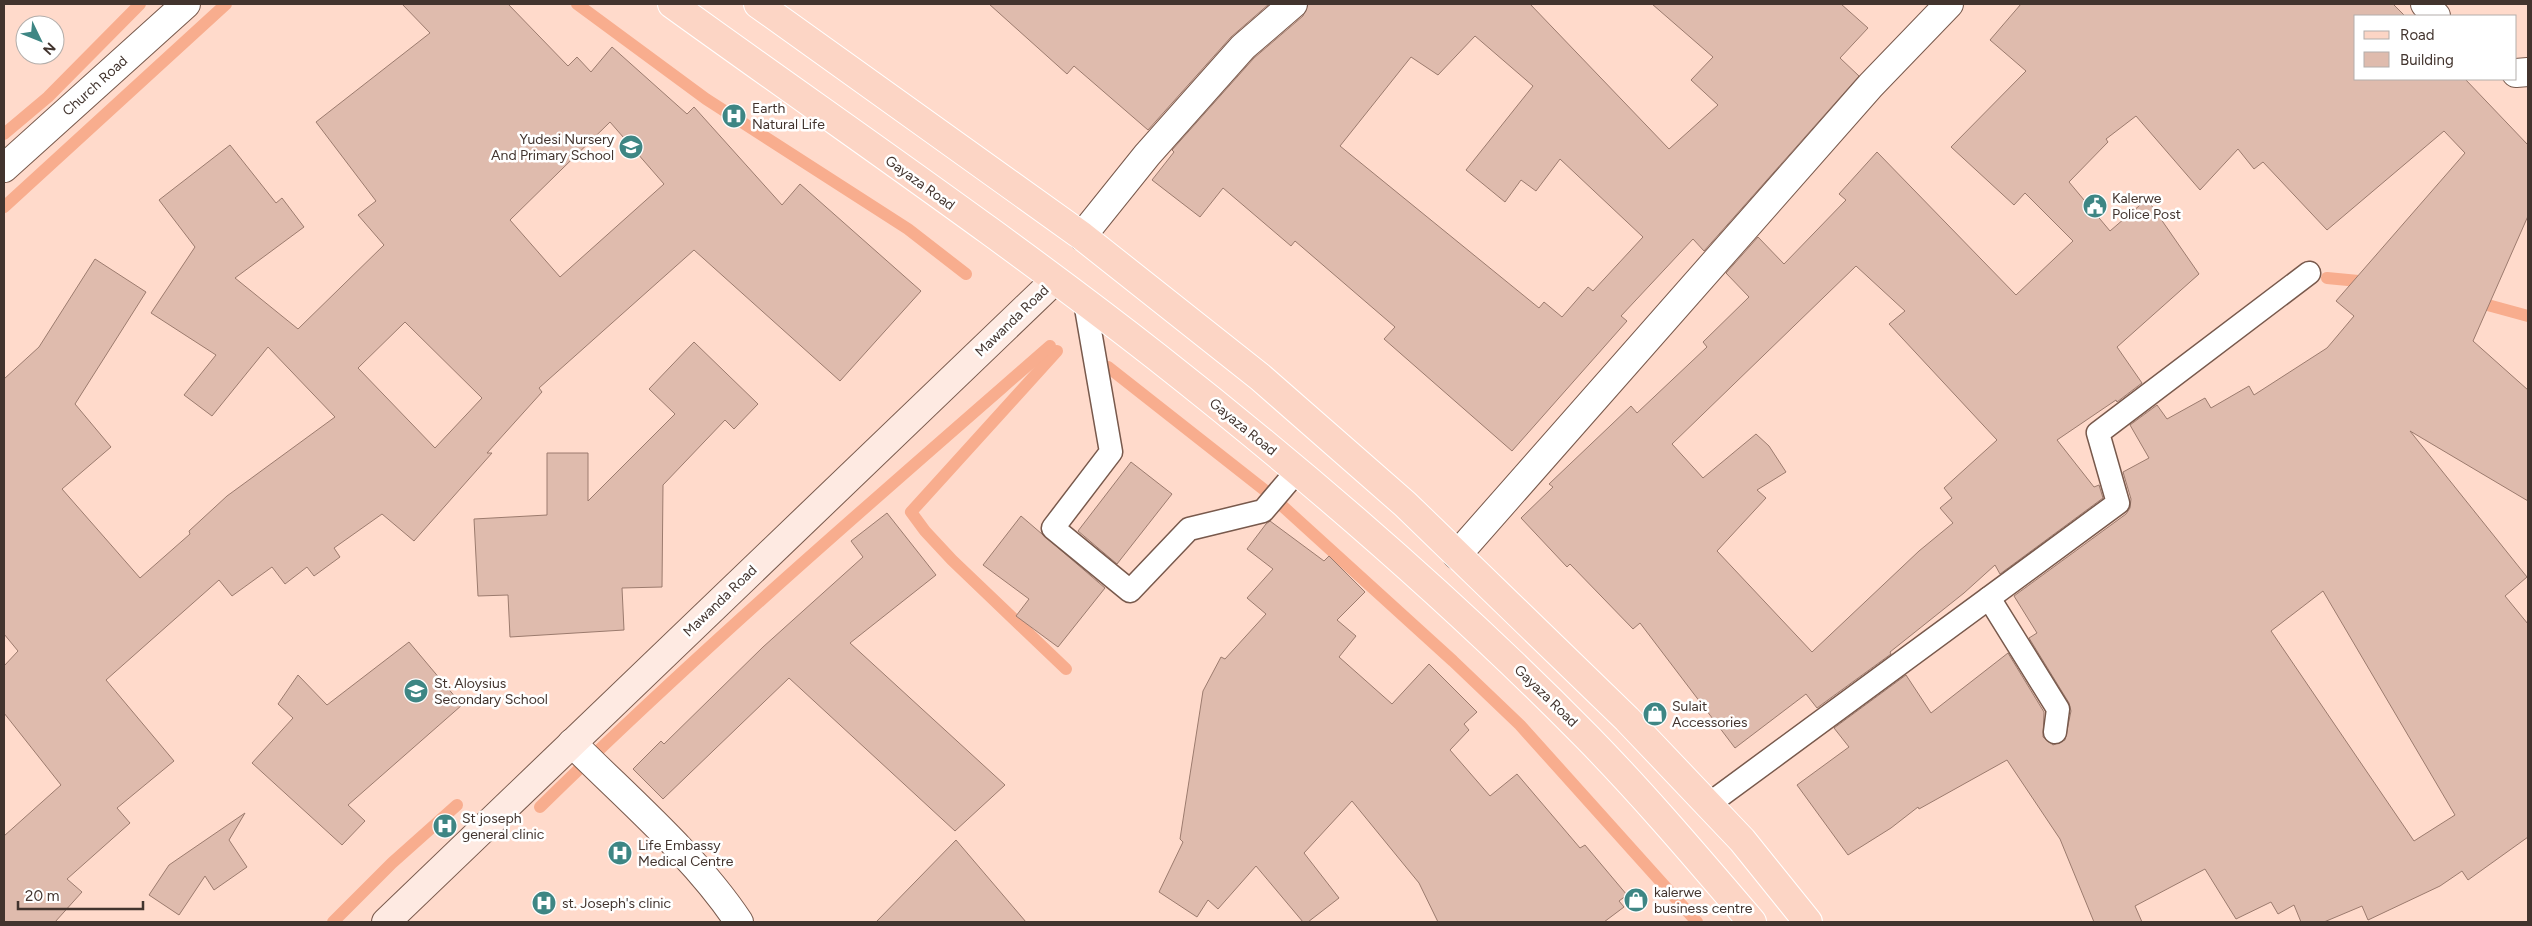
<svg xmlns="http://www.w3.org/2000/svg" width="2532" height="926" font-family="Figtree,sans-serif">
	<rect width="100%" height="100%" fill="#ffdacb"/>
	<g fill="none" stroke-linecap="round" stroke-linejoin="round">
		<g stroke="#f8ad8e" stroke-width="12">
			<polyline points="577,4 706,99 908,229 966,274"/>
			<polyline points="4,134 48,97 140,4"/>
			<polyline points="4,207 226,4"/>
			<polyline points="2327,278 2369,282"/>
			<polyline points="2473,301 2528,316"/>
			<polyline points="1057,351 911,512 925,531 952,560 1066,669"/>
			<polyline points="1108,367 1267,492 1453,661 1520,725 1697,922"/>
			<path d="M 540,807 C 704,646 877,497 1050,346"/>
			<polyline points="333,922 392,863 457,805"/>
		</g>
	</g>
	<g fill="#dfbbad" stroke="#9c7b6e" fill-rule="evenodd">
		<path d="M 402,4 L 508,4 L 568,66 L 577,57 L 591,72 L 612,47 L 687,114 L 694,107 L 782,205 L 800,184 L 921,291 L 840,381 L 694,250 L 539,388 L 542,392 L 487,453 L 492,453 L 414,541 L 382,514 L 334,548 L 340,557 L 314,576 L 307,567 L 285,584 L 272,567 L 232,596 L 219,580 L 106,680 L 174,761 L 117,808 L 130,823 L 67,879 L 82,892 L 55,922 L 4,922 L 4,836 L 61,785 L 4,713 L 4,666 L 18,651 L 4,634 L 4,379 L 39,347 L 95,259 L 146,292 L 75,404 L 111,447 L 62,489 L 140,578 L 190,534 L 189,531 L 227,496 L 335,417 L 268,347 L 212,416 L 184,395 L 216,355 L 151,313 L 195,247 L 159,200 L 230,145 L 276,203 L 282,198 L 304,227 L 235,278 L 298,329 L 384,245 L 358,215 L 376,201 L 316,122 L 430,33 ZM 610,122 L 664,184 L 560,277 L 510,220 ZM 405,322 L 482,398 L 435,448 L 358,368 Z"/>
		<polygon points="989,4 1269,4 1231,37 1148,130 1074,66 1067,74"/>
		<path d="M 1308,4 L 1530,4 L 1669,149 L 1718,105 L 1691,80 L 1713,57 L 1652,4 L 1841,4 L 1868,28 L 1840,58 L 1859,76 L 1704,251 L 1693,239 L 1621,316 L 1627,321 L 1512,451 L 1384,339 L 1395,327 L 1295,241 L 1291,246 L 1223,188 L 1200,217 L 1152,180 L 1174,152 L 1172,150 L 1254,58 L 1303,16 ZM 1475,36 L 1533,86 L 1466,170 L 1505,202 L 1521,180 L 1536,191 L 1560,159 L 1643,237 L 1593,291 L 1588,287 L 1562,317 L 1544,302 L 1539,308 L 1340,146 L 1411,57 L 1438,75 Z"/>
		<path d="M 2021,4 L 2393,4 L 2405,16 L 2356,16 L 2356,79 L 2465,79 L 2528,145 L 2528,216 L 2473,341 L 2528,390 L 2528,501 L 2410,431 L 2527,577 L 2505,596 L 2528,624 L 2528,837 L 2468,880 L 2462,871 L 2440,886 L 2368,920 L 2362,906 L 2324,922 L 2301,922 L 2294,905 L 2278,914 L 2271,902 L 2236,919 L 2205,869 L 2135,906 L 2142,922 L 2094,922 L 2060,839 L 2007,760 L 1919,809 L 1918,807 L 1891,828 L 1848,855 L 1797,785 L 1849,747 L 1834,728 L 1906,675 L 1931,713 L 2008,653 L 2044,712 L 2043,737 L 2053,745 L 2065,740 L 2071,711 L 2069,703 L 2029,638 L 2037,633 L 2014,596 L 2126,514 L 2130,508 L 2131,499 L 2123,472 L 2149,458 L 2130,425 L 2157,405 L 2167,419 L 2205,398 L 2211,408 L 2249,386 L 2254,395 L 2327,348 L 2333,341 L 2354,316 L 2336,301 L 2465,153 L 2444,131 L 2327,230 L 2263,162 L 2254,169 L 2238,149 L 2200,190 L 2136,116 L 2106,139 L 2108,142 L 2069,182 L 2110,231 L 2147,199 L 2199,274 L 2117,347 L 2142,383 L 2117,402 L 2116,400 L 2057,440 L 2094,487 L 2099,485 L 2103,498 L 2000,574 L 1995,565 L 1964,593 L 1890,652 L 1891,654 L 1817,708 L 1806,694 L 1735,748 L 1640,623 L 1633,629 L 1570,564 L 1567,567 L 1521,518 L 1553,487 L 1549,484 L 1631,406 L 1637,413 L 1707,347 L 1703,342 L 1749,297 L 1726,273 L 1758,237 L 1784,264 L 1846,200 L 1839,194 L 1877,152 L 2016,295 L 2073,241 L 2025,193 L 2014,205 L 1951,147 L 2026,71 L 1990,40 ZM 1856,266 L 1905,311 L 1889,324 L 1997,440 L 1944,488 L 1952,498 L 1940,508 L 1953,523 L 1919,551 L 1812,652 L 1717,551 L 1766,498 L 1757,490 L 1786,472 L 1769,446 L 1756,434 L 1703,478 L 1672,444 ZM 2323,591 L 2455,815 L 2414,841 L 2271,631 Z"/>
		<polygon points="694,342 758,404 734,429 725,420 663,485 662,587 622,588 624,630 510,637 508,595 478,596 474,519 547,515 547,453 588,453 588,501 675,414 649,389"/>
		<polygon points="1131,462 1172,494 1117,564 1078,531"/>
		<polygon points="887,513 936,575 850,643 1005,785 955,831 789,678 663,799 633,769 661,741 664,744 763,647 863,557 851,541"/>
		<polygon points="1021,516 1105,588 1058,647 1016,616 1029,599 983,565"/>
		<polygon points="1270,521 1324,561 1329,556 1365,592 1337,620 1356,636 1339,657 1392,704 1429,664 1477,712 1464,724 1469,730 1450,750 1490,796 1517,774 1580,848 1585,845 1627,895 1619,901 1624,907 1604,922 1438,922 1419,883 1352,801 1304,853 1339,898 1308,922 1303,922 1256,866 1218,909 1208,900 1197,917 1159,892 1183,842 1180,839 1203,691 1221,657 1225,659 1266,614 1247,598 1273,569 1247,549 1266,524"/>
		<polygon points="409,642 462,705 348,805 365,821 342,845 252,763 293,718 278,704 298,675 327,705"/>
		<polygon points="245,813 229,840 247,867 214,890 205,876 179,915 149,895 169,865"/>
		<polygon points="956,840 1026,922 876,922"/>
	</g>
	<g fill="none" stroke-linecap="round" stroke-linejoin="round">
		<defs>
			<g id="lane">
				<polyline points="1085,302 1111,452 1053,528 1130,591 1189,529 1263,511 1297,471"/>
				<polyline points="1989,598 2058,709 2055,732"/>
				<polyline points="1709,804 2118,503 2098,433 2309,273"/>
			</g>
			<g id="street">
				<polyline points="2425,4 2436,16"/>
				<polyline points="2516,73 2528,72"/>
				<polyline points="4,168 186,4"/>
				<polyline points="1082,236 1147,155 1243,47 1293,4"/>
				<polyline points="1457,555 1871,85 1949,4"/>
				<path d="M 572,743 C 629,800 695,856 739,922"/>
			</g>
			<polyline id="secondary" points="386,922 1055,280"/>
			<g id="primary">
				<path d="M 672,4 C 834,121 1000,234 1157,357 C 1307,475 1452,600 1586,736 C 1644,795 1698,859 1752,922"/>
				<polyline points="758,4 1082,236 1260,377 1405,504 1627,719 1742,840 1808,922"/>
			</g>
		</defs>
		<use href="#lane" stroke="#78594c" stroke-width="25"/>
		<use href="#street" stroke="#78594c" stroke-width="30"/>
		<use href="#secondary" stroke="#78594c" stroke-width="30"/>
		<use href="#primary" stroke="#fff" stroke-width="30"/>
		<use href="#lane" stroke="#fff" stroke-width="22"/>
		<use href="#street" stroke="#fff" stroke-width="28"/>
		<use href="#secondary" stroke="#feeae2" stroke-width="28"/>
		<use href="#primary" stroke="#fcd5c5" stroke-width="28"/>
	</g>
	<defs>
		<symbol id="hospital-disc" viewBox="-11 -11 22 22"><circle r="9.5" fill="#3e8684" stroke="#fff"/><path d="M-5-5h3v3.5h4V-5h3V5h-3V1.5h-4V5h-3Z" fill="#fff"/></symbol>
		<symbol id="school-disc" viewBox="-11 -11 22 22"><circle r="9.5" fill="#3e8684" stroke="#fff"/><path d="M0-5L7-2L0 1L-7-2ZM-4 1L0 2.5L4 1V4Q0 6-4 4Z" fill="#fff"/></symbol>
		<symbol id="civic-disc" viewBox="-11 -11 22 22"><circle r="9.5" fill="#3e8684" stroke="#fff"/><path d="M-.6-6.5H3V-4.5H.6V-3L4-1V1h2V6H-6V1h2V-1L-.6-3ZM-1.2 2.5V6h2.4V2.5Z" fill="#fff"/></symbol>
		<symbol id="shop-disc" viewBox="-11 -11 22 22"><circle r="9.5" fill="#3e8684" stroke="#fff"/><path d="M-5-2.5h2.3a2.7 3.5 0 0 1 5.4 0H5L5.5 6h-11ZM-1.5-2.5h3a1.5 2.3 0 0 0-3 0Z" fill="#fff"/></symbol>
	</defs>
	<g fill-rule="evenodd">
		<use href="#hospital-disc" x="720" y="102" width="28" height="28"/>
		<use href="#school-disc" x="617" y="133" width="28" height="28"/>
		<use href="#civic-disc" x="2081" y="192" width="28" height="28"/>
		<use href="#school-disc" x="402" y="677" width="28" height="28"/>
		<use href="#shop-disc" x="1641" y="700" width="28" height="28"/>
		<use href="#hospital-disc" x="431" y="812" width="28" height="28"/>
		<use href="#hospital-disc" x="606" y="839" width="28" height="28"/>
		<use href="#shop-disc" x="1622" y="886" width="28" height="28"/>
		<use href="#hospital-disc" x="530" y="889" width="28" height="28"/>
	</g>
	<g text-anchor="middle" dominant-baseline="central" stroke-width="5" stroke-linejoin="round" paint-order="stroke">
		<g font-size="14" fill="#42342e" stroke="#fff">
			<text transform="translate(95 86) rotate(-42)">Church Road</text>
			<text transform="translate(920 183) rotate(36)">Gayaza Road</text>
			<text transform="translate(1012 321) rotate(-44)">Mawanda Road</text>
			<text transform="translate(1243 427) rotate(39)">Gayaza Road</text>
			<text transform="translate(720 601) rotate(-44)">Mawanda Road</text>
			<text transform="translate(1546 696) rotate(44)">Gayaza Road</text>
		</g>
		<g font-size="14" fill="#42342e" stroke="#fff" text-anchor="start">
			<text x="752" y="108">Earth<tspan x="752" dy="16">Natural Life</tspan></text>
			<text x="614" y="139" text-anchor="end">Yudesi Nursery<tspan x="614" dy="16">And Primary School</tspan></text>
			<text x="2112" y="198">Kalerwe<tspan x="2112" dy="16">Police Post</tspan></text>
			<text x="434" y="683">St. Aloysius<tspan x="434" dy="16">Secondary School</tspan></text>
			<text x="1672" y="706">Sulait<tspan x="1672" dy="16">Accessories</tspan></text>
			<text x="462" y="818">St joseph<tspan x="462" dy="16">general clinic</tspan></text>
			<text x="638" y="845">Life Embassy<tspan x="638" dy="16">Medical Centre</tspan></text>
			<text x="1654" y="892">kalerwe<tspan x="1654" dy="16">business centre</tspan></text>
			<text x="562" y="903">st. Joseph's clinic</text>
		</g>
	</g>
	<rect width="2532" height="926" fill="none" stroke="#42342e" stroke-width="10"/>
	<rect x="2354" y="15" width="162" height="65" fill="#ffffff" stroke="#b3aeab"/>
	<rect x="2364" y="31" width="25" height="8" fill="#fcd5c5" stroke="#b3aeab"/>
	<text x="2400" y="40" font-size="15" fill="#42342e">Road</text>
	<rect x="2364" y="52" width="25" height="15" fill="#dfbbad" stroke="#b3aeab"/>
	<text x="2400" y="65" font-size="15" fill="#42342e">Building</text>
	<g transform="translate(40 40) rotate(133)"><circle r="24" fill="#ffffff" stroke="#b3aeab"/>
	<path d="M0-4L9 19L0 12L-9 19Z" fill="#3e8684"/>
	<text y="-8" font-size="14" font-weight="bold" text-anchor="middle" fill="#42342e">N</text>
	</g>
	<path d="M18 901v8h125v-8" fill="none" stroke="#42342e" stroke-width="2.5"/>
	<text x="25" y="901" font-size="15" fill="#42342e" stroke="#ffffff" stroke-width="4" paint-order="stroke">20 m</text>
</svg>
